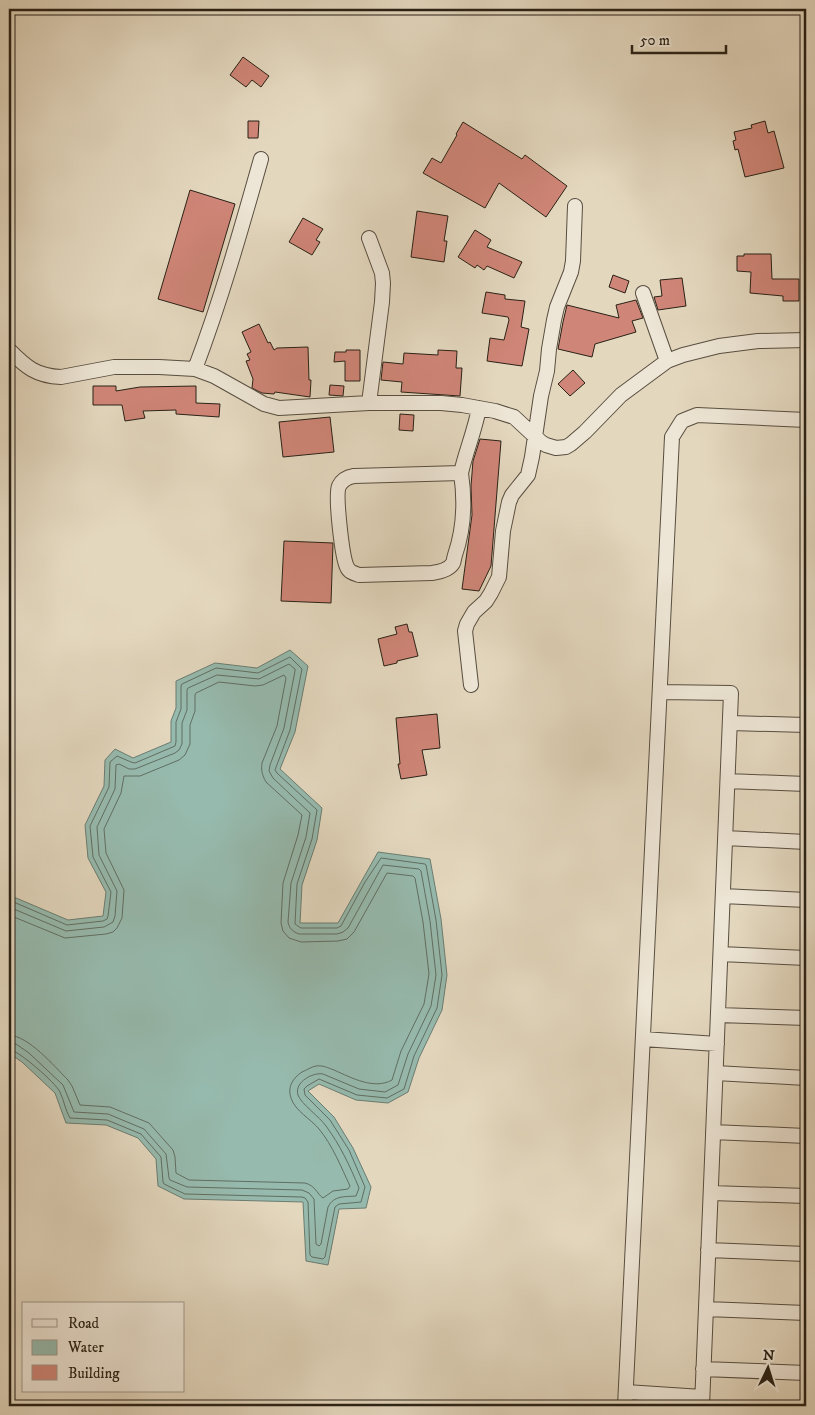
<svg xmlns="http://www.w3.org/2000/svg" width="815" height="1415" viewBox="0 0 815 1415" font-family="'IM FELL DW Pica',serif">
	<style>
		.water { fill: #96baae; stroke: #6a7d71 }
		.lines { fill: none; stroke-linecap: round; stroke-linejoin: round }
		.shore { stroke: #606e62; stroke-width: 1 }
		.building { fill: #cf8577; stroke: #292116 }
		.minor-casing { stroke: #584e40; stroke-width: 16 }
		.minor { stroke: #ede5d5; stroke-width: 14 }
	</style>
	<rect width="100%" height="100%" fill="#e3d7be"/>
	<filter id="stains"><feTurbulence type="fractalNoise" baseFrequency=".004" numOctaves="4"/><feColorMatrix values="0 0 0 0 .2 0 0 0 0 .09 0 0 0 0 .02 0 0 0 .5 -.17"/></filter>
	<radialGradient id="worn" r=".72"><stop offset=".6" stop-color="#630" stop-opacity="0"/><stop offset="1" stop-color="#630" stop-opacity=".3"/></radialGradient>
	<path class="water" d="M290 650 308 666 295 732 280 769 322 808 317 840 302 885 300 923H338L378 852 430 859 441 919 447 975 442 1010 419 1058 408 1092 388 1103 356 1100 319 1084 308 1091 334 1117 353 1148 371 1187 366 1208 339 1209 328 1265 306 1261 303 1202 184 1199 158 1186 156 1159 138 1138 106 1125 66 1123 55 1093 22 1062 9 1053V895L68 920 103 916 106 892 88 858 85 825 104 786 105 760 115 749 133 758 171 742V721L176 708V681L215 663 257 668Z"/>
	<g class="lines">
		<path class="shore" d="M9 900 67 925 103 921 107 919 108 916 111 892 93 857 90 826 109 787 110 762 117 756 131 762 135 763 175 746 176 742V722L181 709V686L182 684 216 668 258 673 290 657 302 669 290 730 275 770 277 773 317 810 312 839 297 884 295 924 301 928H337L341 926 365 882 381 858 425 864 426 865 436 920 442 975 437 1008 414 1056 404 1089 387 1098 357 1095 319 1079 307 1086 304 1089 305 1095 330 1120 349 1150 365 1187 361 1202 339 1204 335 1207 325 1257 323 1259 312 1257 310 1255 308 1202 305 1198 302 1197 185 1194 164 1184 163 1182 161 1157 141 1134 107 1120 70 1118C65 1110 64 1100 60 1092 56 1083 18 1050 9 1049
			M9 907 66 931 104 927 113 922 115 916 117 891 99 855 97 827 115 789 116 765 119 764 129 769H135L175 753 179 750 182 744V723L187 710V690L188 688 217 675 259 679 289 664 295 669V671L284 728 270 765 269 771 273 778 310 813 306 837 291 883 288 922C289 928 293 932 299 934H337L343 932 348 928 383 865 419 869 421 871 430 921 436 975 431 1006 408 1054 398 1085 385 1092 359 1089 323 1074C313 1072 294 1082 298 1095 301 1104 320 1117 326 1126 340 1145 350 1166 359 1188L356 1196C345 1197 334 1195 328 1207L321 1244 319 1246 316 1244 314 1199 309 1193 302 1190 187 1187 170 1180 169 1178 166 1154 144 1129 108 1114 74 1112 63 1085 29 1053 16 1044 9 1043
			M9 915 65 938 106 934 113 932 117 928 122 918 124 890 106 853 104 829 121 793 124 776H140L179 760 185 755 190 744V725L195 711V695L196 693 219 682 255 686 263 685 284 675 286 678 277 726 262 763C261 770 262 775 266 782L302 815 298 835 283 883 281 923 283 931 289 938 301 942 338 941 347 939 354 932 387 873 413 876 415 878 423 922 429 974 424 1004 401 1051 392 1080C374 1090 352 1078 334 1070 328 1068 323 1065 316 1066 311 1067 307 1070 302 1072 293 1078 287 1087 291 1098 295 1111 311 1119 319 1129 333 1146 341 1167 350 1186L348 1189 333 1191 323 1198C316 1193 316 1186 305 1183L189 1180 176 1173 175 1157 173 1150 149 1123 110 1107 80 1105 72 1086 68 1080C54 1066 29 1036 9 1035"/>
	</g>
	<path class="building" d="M243 57 269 76 261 87 252 80 246 87 230 75Z
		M248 121H259L258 138H248Z
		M765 121 768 133 774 131 784 168 745 177 738 149 735 150 733 141 736 140 734 132 752 128 751 125Z
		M463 122 522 159 525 155 567 186 546 217 499 183 485 208 423 173 432 158 441 163 457 135 456 134Z
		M190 190 235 204 203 312 158 299Z
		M417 211 448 216 444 241H447L444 262 411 257Z
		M303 218 323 229 316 240 320 242 312 255 289 242Z
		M475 230 491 240 487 247 522 262 514 278 487 266 484 270 477 265 475 268 458 257Z
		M744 254H771L772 279H799V301H783V296L750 293 751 272 737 271V256H744Z
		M613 275 629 281 625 293 609 287Z
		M682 278 686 306 658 310 654 297 662 296 660 280Z
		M486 292 505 295V299L525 301 521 327 529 329 522 366 487 361 490 338 504 340 509 320 508 317 482 313Z
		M636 300 643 318 632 321 636 332 595 344 592 357 558 349 563 322 567 305 619 318 616 305Z
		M259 324 268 343 270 342 274 350 277 348 308 347 309 380H311L310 397 275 392 274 394 262 393 252 388 253 379 246 361 250 360 247 354 251 352 242 332Z
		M346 350H360V381H345V361L334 362 335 352H346Z
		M438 350 457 351 456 368H462L460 396 401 392 402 382 381 380 383 362 403 364 404 353 438 355Z
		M573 370 585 383 570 396 558 384Z
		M330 385 344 386 343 396 329 395Z
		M93 386H116V391L140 387 196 386V403L220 404 219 417 176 414V410L143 411 145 418 125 421 122 405H93Z
		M400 414 414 415 413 431 399 430Z
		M330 417 334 452 283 457 279 422Z
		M480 439 501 441 491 566 479 591 462 589 472 515 471 486 473 461Z
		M284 541 333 543 331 603 281 601Z
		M407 624 409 632H412L418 656 397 661V663L384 666 378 639 397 634 395 627Z
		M437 714 440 748 422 750 427 775 401 779 398 764H400L396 718Z"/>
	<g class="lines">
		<defs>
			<path id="minor" d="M369 238 382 273 383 283 382 302 369 403
				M643 293 667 361
				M9 350C26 367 36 376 61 377L114 367H159L195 369 214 376 264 404 279 408 369 403H441L462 405 495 411 514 417 541 442 546 445 556 448 566 447 571 444 585 432 621 395 667 361 683 355 719 346 758 341 806 340
				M195 369C221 300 241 230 261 159
				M461 473C465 500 464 529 455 555 454 558 454 561 453 563 449 570 439 572 432 573L359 575C353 573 349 572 347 567 342 557 335 495 339 486 342 480 348 477 354 476Z
				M461 473C466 451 475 430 479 408
				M471 685 465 631 467 624 474 612 486 601 491 593 499 577 503 531 509 502 512 495 528 475 532 457 541 396 547 371 549 349 554 320 557 307 571 272 573 261 575 206
				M660 692 731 693 702 1406
				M730 723 806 725
				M728 781 806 784
				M726 838 806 842
				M723 896 806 900
				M721 954 806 958
				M718 1015 806 1018
				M643 1039 717 1044
				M716 1073 806 1078
				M713 1132 806 1136
				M711 1193 806 1196
				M708 1250 806 1254
				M706 1309 806 1313
				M703 1369 806 1373
				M626 1392 702 1397
				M625 1406 672 437 682 421 697 415 806 420"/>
		</defs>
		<use href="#minor" class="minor-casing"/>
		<use href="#minor" class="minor"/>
	</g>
	<rect width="815" height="1415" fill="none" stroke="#e3d7be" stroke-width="30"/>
	<rect x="10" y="10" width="795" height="1395" fill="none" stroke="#292116" stroke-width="2.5"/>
	<rect x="15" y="15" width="785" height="1385" fill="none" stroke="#292116"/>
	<rect x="22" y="1302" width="162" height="90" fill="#ede5d5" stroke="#9f9789"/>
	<rect x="32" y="1319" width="25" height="8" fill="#ede5d5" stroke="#9f9789"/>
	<text x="68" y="1328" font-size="15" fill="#292116">Road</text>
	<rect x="32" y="1340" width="25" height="15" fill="#96baae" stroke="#9f9789"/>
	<text x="68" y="1352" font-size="15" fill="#292116">Water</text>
	<rect x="32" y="1365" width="25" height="15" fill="#cf8577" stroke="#9f9789"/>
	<text x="68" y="1378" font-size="15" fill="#292116">Building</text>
	<g transform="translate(768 1368) rotate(4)" stroke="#ede5d5" stroke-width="4" paint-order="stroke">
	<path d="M0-4L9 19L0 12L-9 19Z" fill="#292116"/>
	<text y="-8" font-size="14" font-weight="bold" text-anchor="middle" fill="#292116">N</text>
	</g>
	<path d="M632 45v8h94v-8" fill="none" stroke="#292116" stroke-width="2.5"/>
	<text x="640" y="45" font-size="15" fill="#292116" stroke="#ede5d5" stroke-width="4" paint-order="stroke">50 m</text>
	<rect width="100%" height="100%" filter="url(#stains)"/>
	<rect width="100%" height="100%" fill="url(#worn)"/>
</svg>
